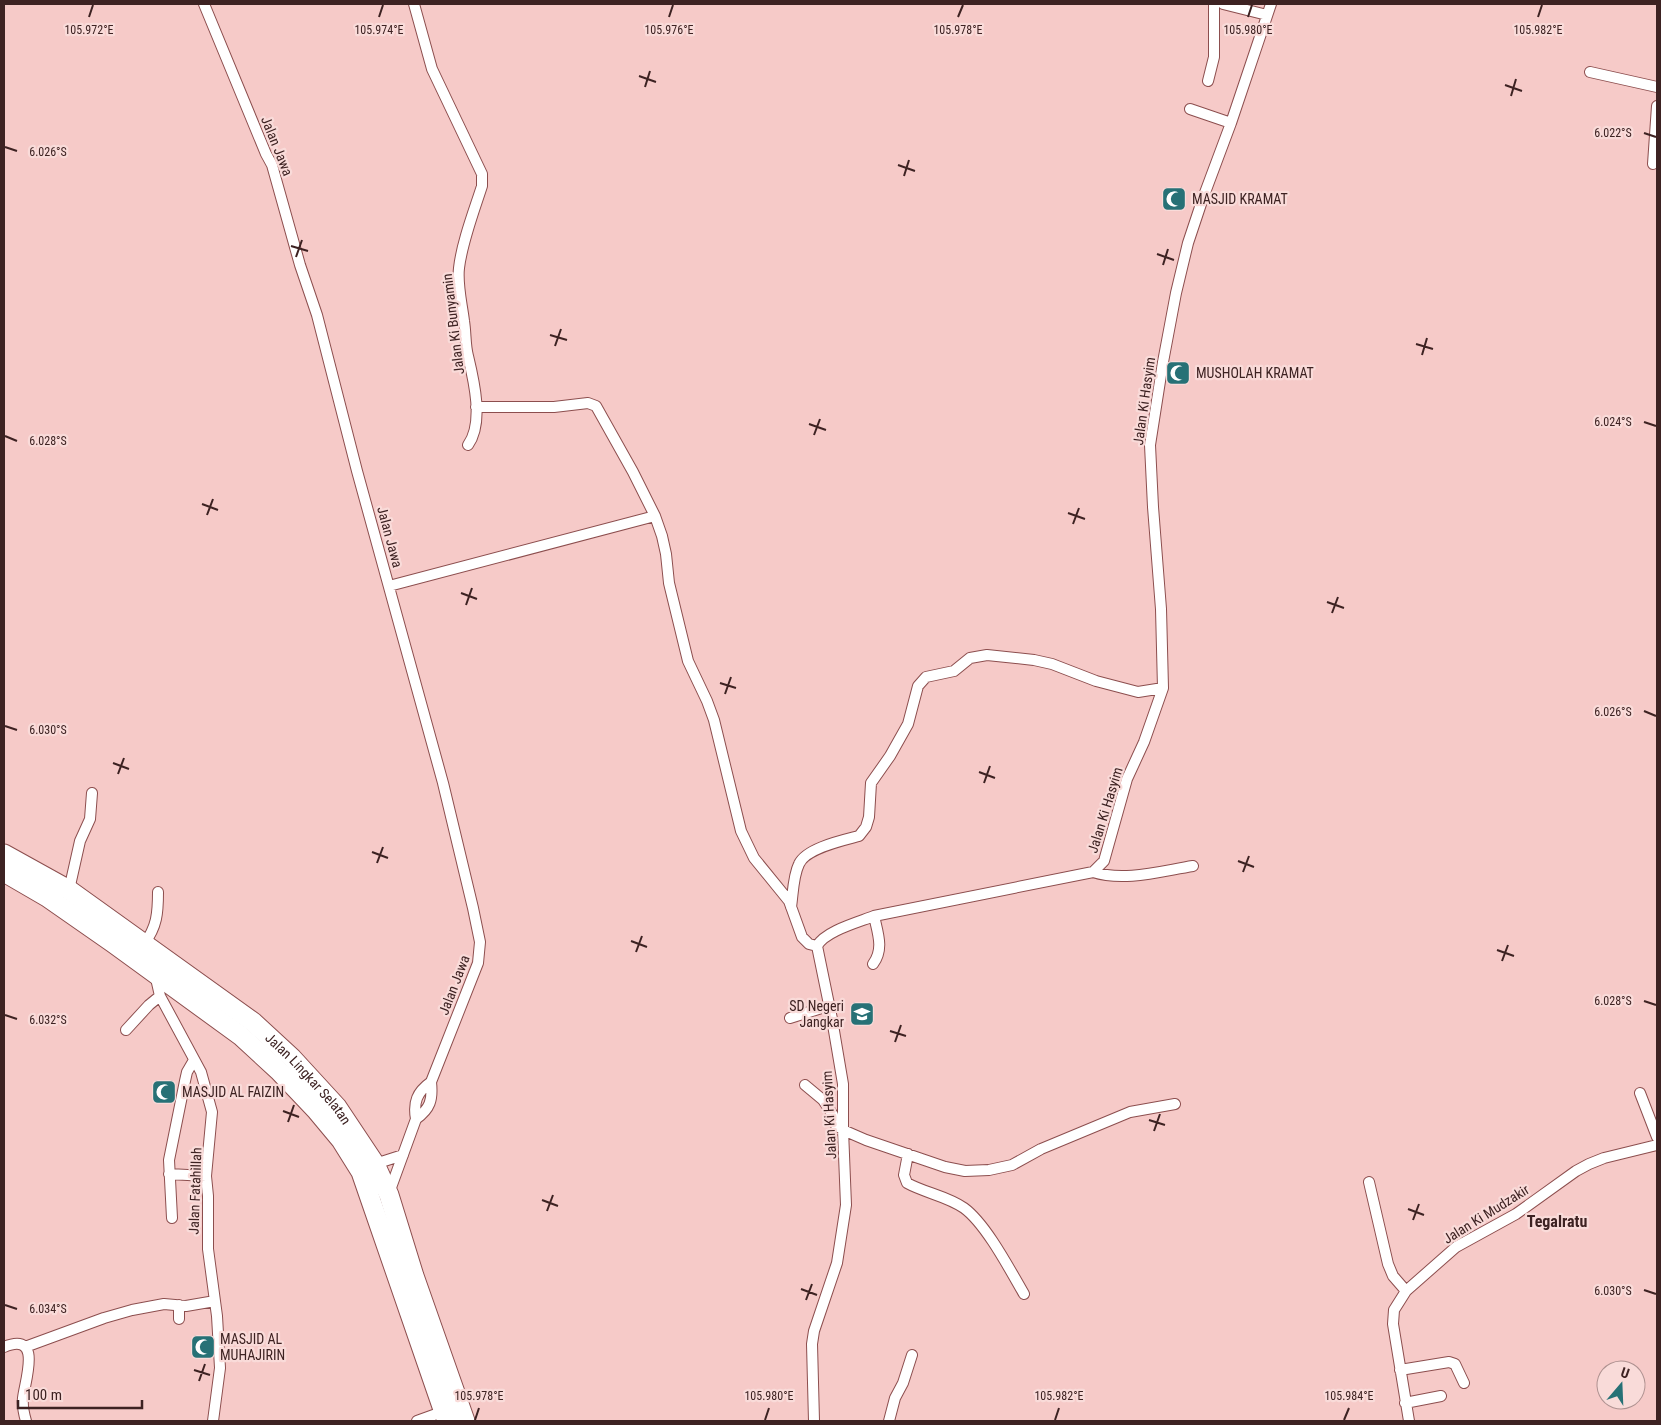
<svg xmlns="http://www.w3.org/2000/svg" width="1661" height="1425" viewBox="0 0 1661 1425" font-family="'Roboto Condensed',sans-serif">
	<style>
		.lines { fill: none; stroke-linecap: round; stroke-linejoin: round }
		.street-casing { stroke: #8c4e4e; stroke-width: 12 }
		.highway-casing { stroke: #8c4e4e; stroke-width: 21 }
		.street { stroke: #fff; stroke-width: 10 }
		.highway { stroke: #fff; stroke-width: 19 }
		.ticks { fill: none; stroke: #3d2222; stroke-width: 2 }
		.labels { text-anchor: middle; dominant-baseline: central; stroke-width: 4.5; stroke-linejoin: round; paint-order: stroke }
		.street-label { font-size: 14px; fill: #3d2222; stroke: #f9dbd9 }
		.poi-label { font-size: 14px; fill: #3d2222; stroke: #f9dbd9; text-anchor: start }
		.quarter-label { font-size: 16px; font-weight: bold; fill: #3d2222; stroke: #f9dbd9 }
		.ticks-label { font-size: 12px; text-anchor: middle; fill: #3d2222; stroke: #f9dbd9; stroke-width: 4.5; stroke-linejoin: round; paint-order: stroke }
	</style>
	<rect width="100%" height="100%" fill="#f6cac8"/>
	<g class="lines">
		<defs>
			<path id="street" d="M204 4 266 154 272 165 300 265 317 315 357 471 443 783 473 908 480 942 478 963 431 1082C433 1100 430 1109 416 1119
				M414 4 432 69 482 174V186C474 211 462 242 459 268 457 285 462 304 464 321 466 333 465 345 468 356 474 381 484 423 468 445
				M1223 4 1267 15
				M1590 72 1657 87
				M1208 81 1214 57V4
				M1190 109 1231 123
				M1653 164 1657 106
				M476 407H554L588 403 596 406 633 472 655 516 662 536 666 554 669 583 688 661 707 701 714 720 741 831 754 858 789 901 802 937 809 944 817 946
				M389 586 655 516
				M1093 872C1124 882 1161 871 1193 866
				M69 890 80 841 90 819 92 793
				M791 907C793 894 793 876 799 864 806 848 844 840 859 836L866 827 869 817 871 783 890 756 908 724 918 686 926 677 954 671 970 658 987 655 1034 660 1052 664 1096 681 1138 692 1163 688
				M144 944C157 927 158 913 158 892
				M873 964C884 949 878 934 874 916
				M155 974 160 996 201 1072 212 1112 206 1176 208 1196V1249L217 1316 220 1368 213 1421
				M790 1018 828 1006
				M126 1030 149 1005 160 996
				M805 1085 823 1100 833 1115 835 1124 843 1130 866 1140 945 1167 965 1171 989 1170 1012 1165 1041 1149 1130 1112 1175 1104
				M1640 1093 1657 1137
				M908 1154 904 1175 907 1183C925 1193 947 1196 964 1208 986 1224 1010 1270 1024 1294
				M375 1164 403 1155
				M169 1174 206 1176
				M1369 1182 1388 1264 1393 1276 1406 1291
				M389 1193 416 1119C413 1102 417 1092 431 1082
				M172 1218 169 1160 185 1081 187 1072 194 1060
				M179 1319V1305
				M4 1347C43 1331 25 1380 23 1398 22 1406 24 1414 26 1421
				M25 1347 104 1318 132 1310 164 1304 186 1306 215 1301
				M1400 1370 1449 1362 1455 1364 1464 1383
				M1405 1403 1441 1396
				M417 1421 442 1412
				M814 1421 812 1344 814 1331 837 1263 846 1205 843 1130V1084L832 1019 817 946C825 931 859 922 874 916L1093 872 1104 861 1127 779 1144 742 1163 688 1161 609 1153 507 1150 445 1163 362 1176 293 1188 243 1203 198 1231 123 1271 4
				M889 1421 895 1398 903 1383 912 1355
				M1409 1421 1393 1324 1394 1310 1406 1291 1456 1247 1516 1214 1576 1171 1589 1164 1604 1158 1657 1145"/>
			<g id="highway">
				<path id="s1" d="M4 854 69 890 253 1022 292 1058 337 1107 375 1164 389 1195 414 1276 465 1421"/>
				<path d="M4 872 47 897 113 943 241 1036 279 1071 316 1110 341 1140 361 1172 447 1421"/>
			</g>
		</defs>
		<use href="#street" class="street-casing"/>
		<use href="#highway" class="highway-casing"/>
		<use href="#street" class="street"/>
		<use href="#highway" class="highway"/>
	</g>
	<path class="ticks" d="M89 17 93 5M379 17 383 5M669 17 673 5M958 17 963 5M1248 17 1252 5M1538 17 1542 5M639 76 656 82M1505 85 1522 91M645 87 650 71M1511 96 1516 79M1644 133 1656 137M5 147 17 151M898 165 915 171M904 176 909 160M291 246 308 251M1157 254 1174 260M296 257 302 240M1163 265 1168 249M550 335 567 340M1416 344 1433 349M555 346 561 329M1422 355 1427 338M1644 422 1656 426M809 424 826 430M814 435 820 419M5 436 17 441M202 504 218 510M1068 513 1085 519M207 515 213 499M1073 524 1079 508M461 593 477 599M1327 602 1344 608M466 605 472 588M1332 613 1338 597M720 683 736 688M725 694 731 677M1644 711 1656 716M5 726 17 730M113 763 129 769M979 772 995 778M118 774 124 758M984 783 990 766M372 852 388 858M1238 861 1254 867M377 863 383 847M1243 872 1249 856M631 941 647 947M1497 950 1514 956M636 952 642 936M1502 961 1508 945M1644 1001 1656 1005M5 1015 17 1019M890 1031 906 1036M895 1042 901 1025M283 1111 299 1117M1149 1120 1165 1125M288 1122 294 1105M1154 1131 1160 1114M542 1200 558 1206M1408 1209 1424 1215M547 1211 553 1195M1413 1220 1419 1204M801 1289 817 1295M1644 1290 1656 1294M806 1300 812 1284M5 1305 17 1309M194 1370 210 1375M199 1381 205 1364M475 1420 479 1408M765 1420 769 1408M1055 1420 1059 1408M1344 1420 1349 1408"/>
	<defs>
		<symbol id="mosque-square" viewBox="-11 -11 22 22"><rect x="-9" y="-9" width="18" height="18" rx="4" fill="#277176" stroke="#f9dbd9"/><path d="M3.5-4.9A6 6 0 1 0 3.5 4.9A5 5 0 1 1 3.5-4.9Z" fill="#fff"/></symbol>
		<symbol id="school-square" viewBox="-11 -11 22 22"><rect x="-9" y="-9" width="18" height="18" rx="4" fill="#277176" stroke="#f9dbd9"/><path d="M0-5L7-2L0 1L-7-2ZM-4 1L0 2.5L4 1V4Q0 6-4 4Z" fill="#fff"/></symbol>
	</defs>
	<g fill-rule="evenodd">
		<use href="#mosque-square" x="1160" y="185" width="28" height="28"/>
		<use href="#mosque-square" x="1164" y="359" width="28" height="28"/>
		<use href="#school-square" x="848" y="1000" width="28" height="28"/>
		<use href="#mosque-square" x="150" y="1078" width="28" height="28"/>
		<use href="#mosque-square" x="189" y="1333" width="28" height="28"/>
	</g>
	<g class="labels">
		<g class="street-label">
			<text transform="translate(277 146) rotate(68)">Jalan Jawa</text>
			<text transform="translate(453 324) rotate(-97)">Jalan Ki Bunyamin</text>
			<text transform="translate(1144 401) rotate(-82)">Jalan Ki Hasyim</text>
			<text transform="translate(390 537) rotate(75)">Jalan Jawa</text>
			<text transform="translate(1105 810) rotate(-73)">Jalan Ki Hasyim</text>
			<text transform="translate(454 985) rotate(-69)">Jalan Jawa</text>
			<text stroke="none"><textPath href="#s1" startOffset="380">Jalan Lingkar Selatan</textPath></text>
			<text transform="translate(829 1115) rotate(-93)">Jalan Ki Hasyim</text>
			<text transform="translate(195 1191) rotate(-88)">Jalan Fatahillah</text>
			<text transform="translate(1486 1214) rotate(-32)">Jalan Ki Mudzakir</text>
		</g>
		<g class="poi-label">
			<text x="1192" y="199">MASJID KRAMAT</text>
			<text x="1196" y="373">MUSHOLAH KRAMAT</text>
			<text x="844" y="1006" text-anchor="end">SD Negeri<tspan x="844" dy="16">Jangkar</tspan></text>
			<text x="182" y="1092">MASJID AL FAIZIN</text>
			<text x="220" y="1339">MASJID AL<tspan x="220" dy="16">MUHAJIRIN</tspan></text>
		</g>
		<g class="quarter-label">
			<text x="1557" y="1221">Tegalratu</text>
		</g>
	</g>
	<g class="ticks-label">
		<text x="89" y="34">105.972°E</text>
		<text x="379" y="34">105.974°E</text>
		<text x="1538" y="34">105.982°E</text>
		<text x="669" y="34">105.976°E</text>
		<text x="958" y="34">105.978°E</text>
		<text x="1248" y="34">105.980°E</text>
		<text x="1613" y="137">6.022°S</text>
		<text x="48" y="156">6.026°S</text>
		<text x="1613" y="426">6.024°S</text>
		<text x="48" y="445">6.028°S</text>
		<text x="1613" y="716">6.026°S</text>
		<text x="48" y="734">6.030°S</text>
		<text x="1613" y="1005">6.028°S</text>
		<text x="48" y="1024">6.032°S</text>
		<text x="1613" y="1295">6.030°S</text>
		<text x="48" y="1313">6.034°S</text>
		<text x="479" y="1400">105.978°E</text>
		<text x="769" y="1400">105.980°E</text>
		<text x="1059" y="1400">105.982°E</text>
		<text x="1349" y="1400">105.984°E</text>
	</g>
	<rect width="1661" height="1425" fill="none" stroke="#3d2222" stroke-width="10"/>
	<g transform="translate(1621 1385) rotate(19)"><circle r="24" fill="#f9dbd9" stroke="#ae9190"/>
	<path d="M0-4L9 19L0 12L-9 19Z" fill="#277176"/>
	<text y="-8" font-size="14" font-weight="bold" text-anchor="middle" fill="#3d2222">U</text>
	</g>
	<path d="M18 1400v8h124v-8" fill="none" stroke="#3d2222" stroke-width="2.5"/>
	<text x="25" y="1400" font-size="15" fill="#3d2222" stroke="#f9dbd9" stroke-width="4" paint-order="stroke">100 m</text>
</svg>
